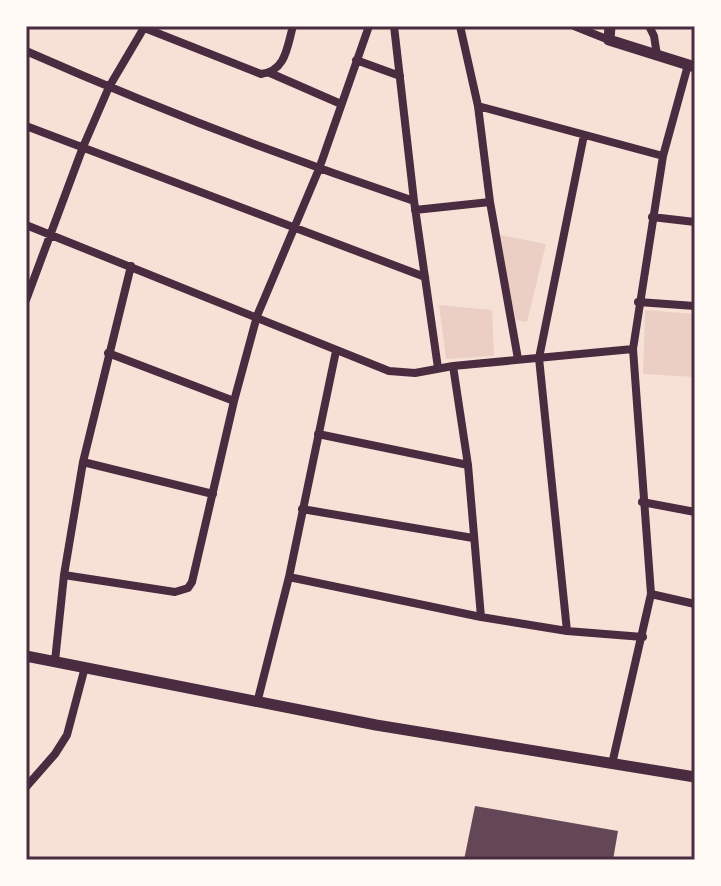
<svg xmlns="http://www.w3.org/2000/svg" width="721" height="886" viewBox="0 0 721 886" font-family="'Titillium Web',sans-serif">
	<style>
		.green { fill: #ebcfc5 }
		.building { fill: #644757 }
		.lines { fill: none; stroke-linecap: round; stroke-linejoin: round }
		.minor { stroke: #4a2c40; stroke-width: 8 }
		.tertiary { stroke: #4a2c40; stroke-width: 11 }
		.neatline { fill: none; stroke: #4a2c40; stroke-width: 3 }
	</style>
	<rect width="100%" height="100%" fill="#f7e1d7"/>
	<path class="green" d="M495 234 546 244 527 322 516 320Z
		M439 305 492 310 494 356 446 359Z
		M645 310 695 314V377L643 374Z"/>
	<path class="building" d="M475 806 618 831 613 860H464Z"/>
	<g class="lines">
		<path class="minor" d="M394 26 414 201 438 368
			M460 26 478 106 490 202 518 359
			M574 26 609 40
			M649 26 654 36 657 55
			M142 27 261 74C286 71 287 47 293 26
			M26 51C153 107 283 157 414 201
			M356 60 400 76
			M270 73 341 104
			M478 106 663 156
			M26 126 425 277
			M415 210 490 202
			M652 217 695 222
			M26 225 389 371 415 373 453 366 633 349
			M26 300 83 147 109 87 145 26
			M638 302 695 306
			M108 353 234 401
			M453 366 468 465 481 617
			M318 434 468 465
			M83 462 213 494
			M642 502 695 512
			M302 509 473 538
			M64 575 175 592 188 588 192 582 234 401 257 316 319 169 369 26
			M289 577 481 617 567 631 643 637
			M651 594 695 604
			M567 631 539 358 584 135
			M55 661 64 575 83 462 131 266
			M257 703 289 577 336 351
			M612 764 651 594 633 349 663 156 688 65
			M26 787 55 754 67 735 85 667"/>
		<path class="tertiary" d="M610 26 609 40 695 67
			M26 656 376 725 695 777"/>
	</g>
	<rect width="721" height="886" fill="none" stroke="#fffaf5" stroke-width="56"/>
	<rect x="28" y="28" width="665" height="830" class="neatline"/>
</svg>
